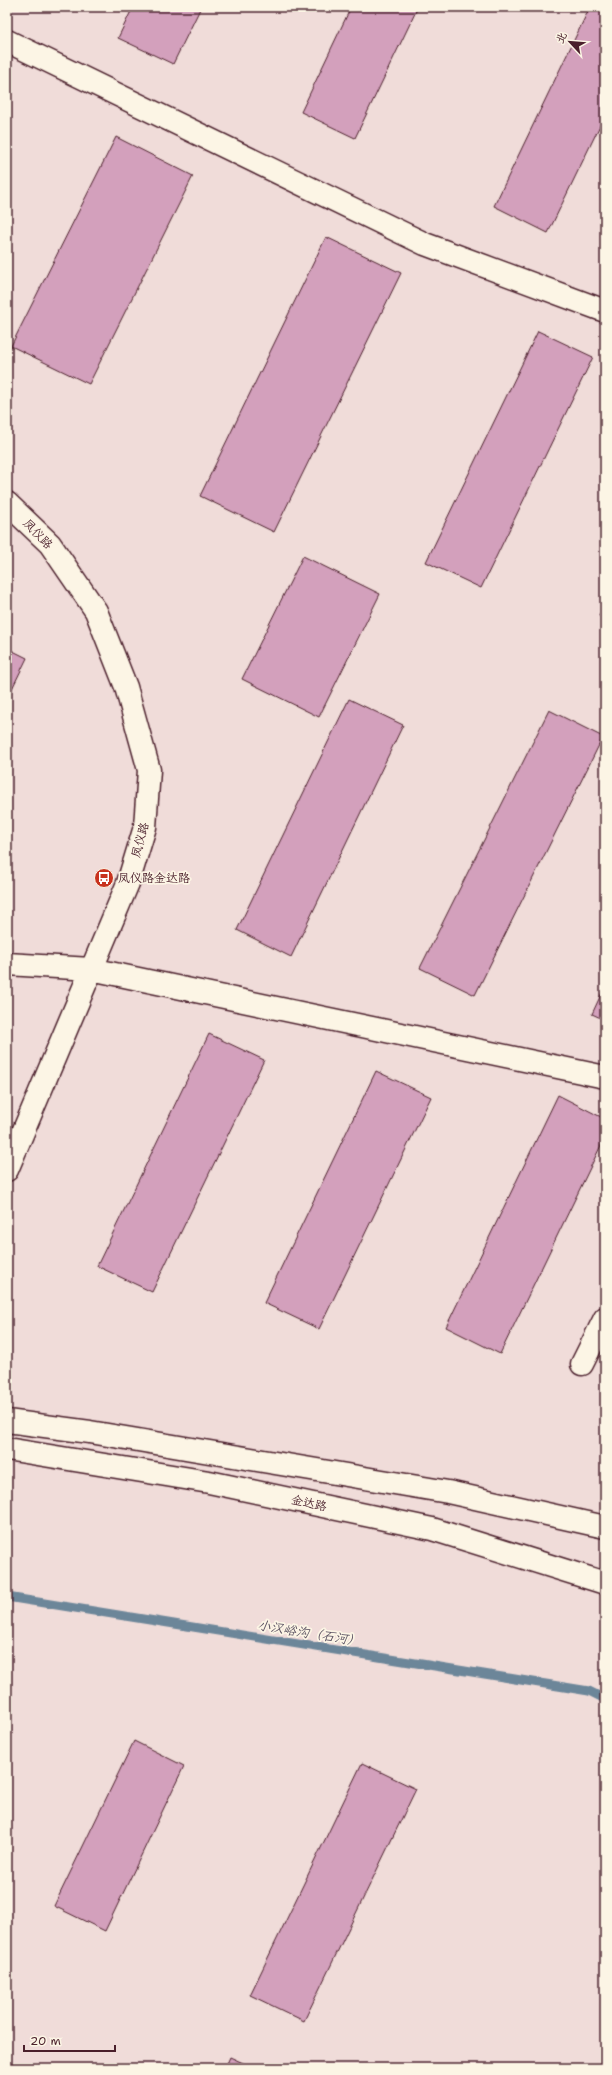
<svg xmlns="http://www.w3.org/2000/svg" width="612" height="2075" viewBox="0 0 612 2075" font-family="'Shantell Sans','LXGW WenKai TC',sans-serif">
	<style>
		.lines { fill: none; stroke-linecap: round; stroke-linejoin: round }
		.stream { stroke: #6c8699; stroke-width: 9 }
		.building { fill: #d3a0bc; stroke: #4a1f2b }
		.minor-casing { stroke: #4a1f2b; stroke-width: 25 }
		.minor { stroke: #fcf5e5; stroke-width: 22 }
		.labels { text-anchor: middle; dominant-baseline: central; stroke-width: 3.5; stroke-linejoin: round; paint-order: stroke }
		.street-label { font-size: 12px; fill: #4a1f2b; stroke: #fcf5e5 }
		.poi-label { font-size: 12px; fill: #4a1f2b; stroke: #fcf5e5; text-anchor: start }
		.water-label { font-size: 13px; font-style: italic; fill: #5b5262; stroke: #fcf5e5 }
	</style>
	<rect width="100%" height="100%" fill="#f0dcd9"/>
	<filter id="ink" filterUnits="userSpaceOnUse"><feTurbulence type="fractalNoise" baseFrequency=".025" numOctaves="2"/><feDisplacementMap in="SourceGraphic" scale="8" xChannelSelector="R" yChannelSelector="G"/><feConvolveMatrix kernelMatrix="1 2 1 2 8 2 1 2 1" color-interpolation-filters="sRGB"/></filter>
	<g filter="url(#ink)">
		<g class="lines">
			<path class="stream" d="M7 1597 589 1691 605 1699"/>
		</g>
		<path class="building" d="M133 7H201L173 64 118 38Z
			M351 7H418L355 138 301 112Z
			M590 7H605V115L548 233 494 206Z
			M116 137 193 176 89 384 11 346Z
			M326 237 401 273 274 532 200 496Z
			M538 331 593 357 481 588 426 562Z
			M303 556 380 594 319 717 242 679Z
			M605 603V619L599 616Z
			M7 648 27 658 7 699Z
			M349 699 403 725 291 957 237 930Z
			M549 710 603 737 475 995 420 968Z
			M605 986V1020L592 1014Z
			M209 1034 264 1060 152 1292 97 1266Z
			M376 1071 431 1097 319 1329 264 1303Z
			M558 1095 605 1119V1137L500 1354 446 1327Z
			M134 1741 184 1766 105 1931 54 1906Z
			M362 1763 416 1789 304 2021 250 1995Z
			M230 2057 254 2068H225Z"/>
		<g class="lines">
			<defs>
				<path id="minor" d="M7 41 425 244 605 311
					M7 503 50 544 96 611 126 687 149 770 145 827 128 883 7 1170
					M7 964 91 969 605 1077
					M582 1364 605 1318
					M7 1421 90 1432 448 1492 605 1527
					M7 1449 209 1482 432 1529 605 1583"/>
			</defs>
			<use href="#minor" class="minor-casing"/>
			<use href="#minor" class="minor"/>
		</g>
	</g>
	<defs>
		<symbol id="bus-disc" viewBox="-11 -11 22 22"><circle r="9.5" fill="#c8321e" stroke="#fcf5e5"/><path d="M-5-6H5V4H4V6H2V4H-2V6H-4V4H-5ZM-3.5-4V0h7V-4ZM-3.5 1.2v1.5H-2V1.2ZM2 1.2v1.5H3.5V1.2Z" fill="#fff"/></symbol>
	</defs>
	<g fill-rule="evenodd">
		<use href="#bus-disc" x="93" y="867" width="22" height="22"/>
	</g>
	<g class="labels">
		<g class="street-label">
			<text transform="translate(38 534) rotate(46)">凤仪路</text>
			<text transform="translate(140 840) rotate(-75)">凤仪路</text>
			<text transform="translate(309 1503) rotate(12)">金达路</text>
		</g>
		<g class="poi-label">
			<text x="118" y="878">凤仪路金达路</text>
		</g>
		<g class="water-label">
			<text transform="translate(309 1633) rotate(9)">小汉峪沟（石河）</text>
		</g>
	</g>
	<rect width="612" height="2075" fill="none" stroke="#fcf5e5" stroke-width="24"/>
	<rect x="12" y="12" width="588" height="2051" fill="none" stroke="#4a1f2b" stroke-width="1.5" filter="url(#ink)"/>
	<g transform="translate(570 42) rotate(296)" stroke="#fcf5e5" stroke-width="3" paint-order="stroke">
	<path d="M0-3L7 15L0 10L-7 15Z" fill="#4a1f2b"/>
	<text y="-6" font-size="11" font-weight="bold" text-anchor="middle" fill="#4a1f2b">北</text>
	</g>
	<path d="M24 2045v6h91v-6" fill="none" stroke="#4a1f2b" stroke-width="2"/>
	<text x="30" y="2045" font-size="12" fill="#4a1f2b" stroke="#fcf5e5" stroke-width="3" paint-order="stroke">20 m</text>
</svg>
